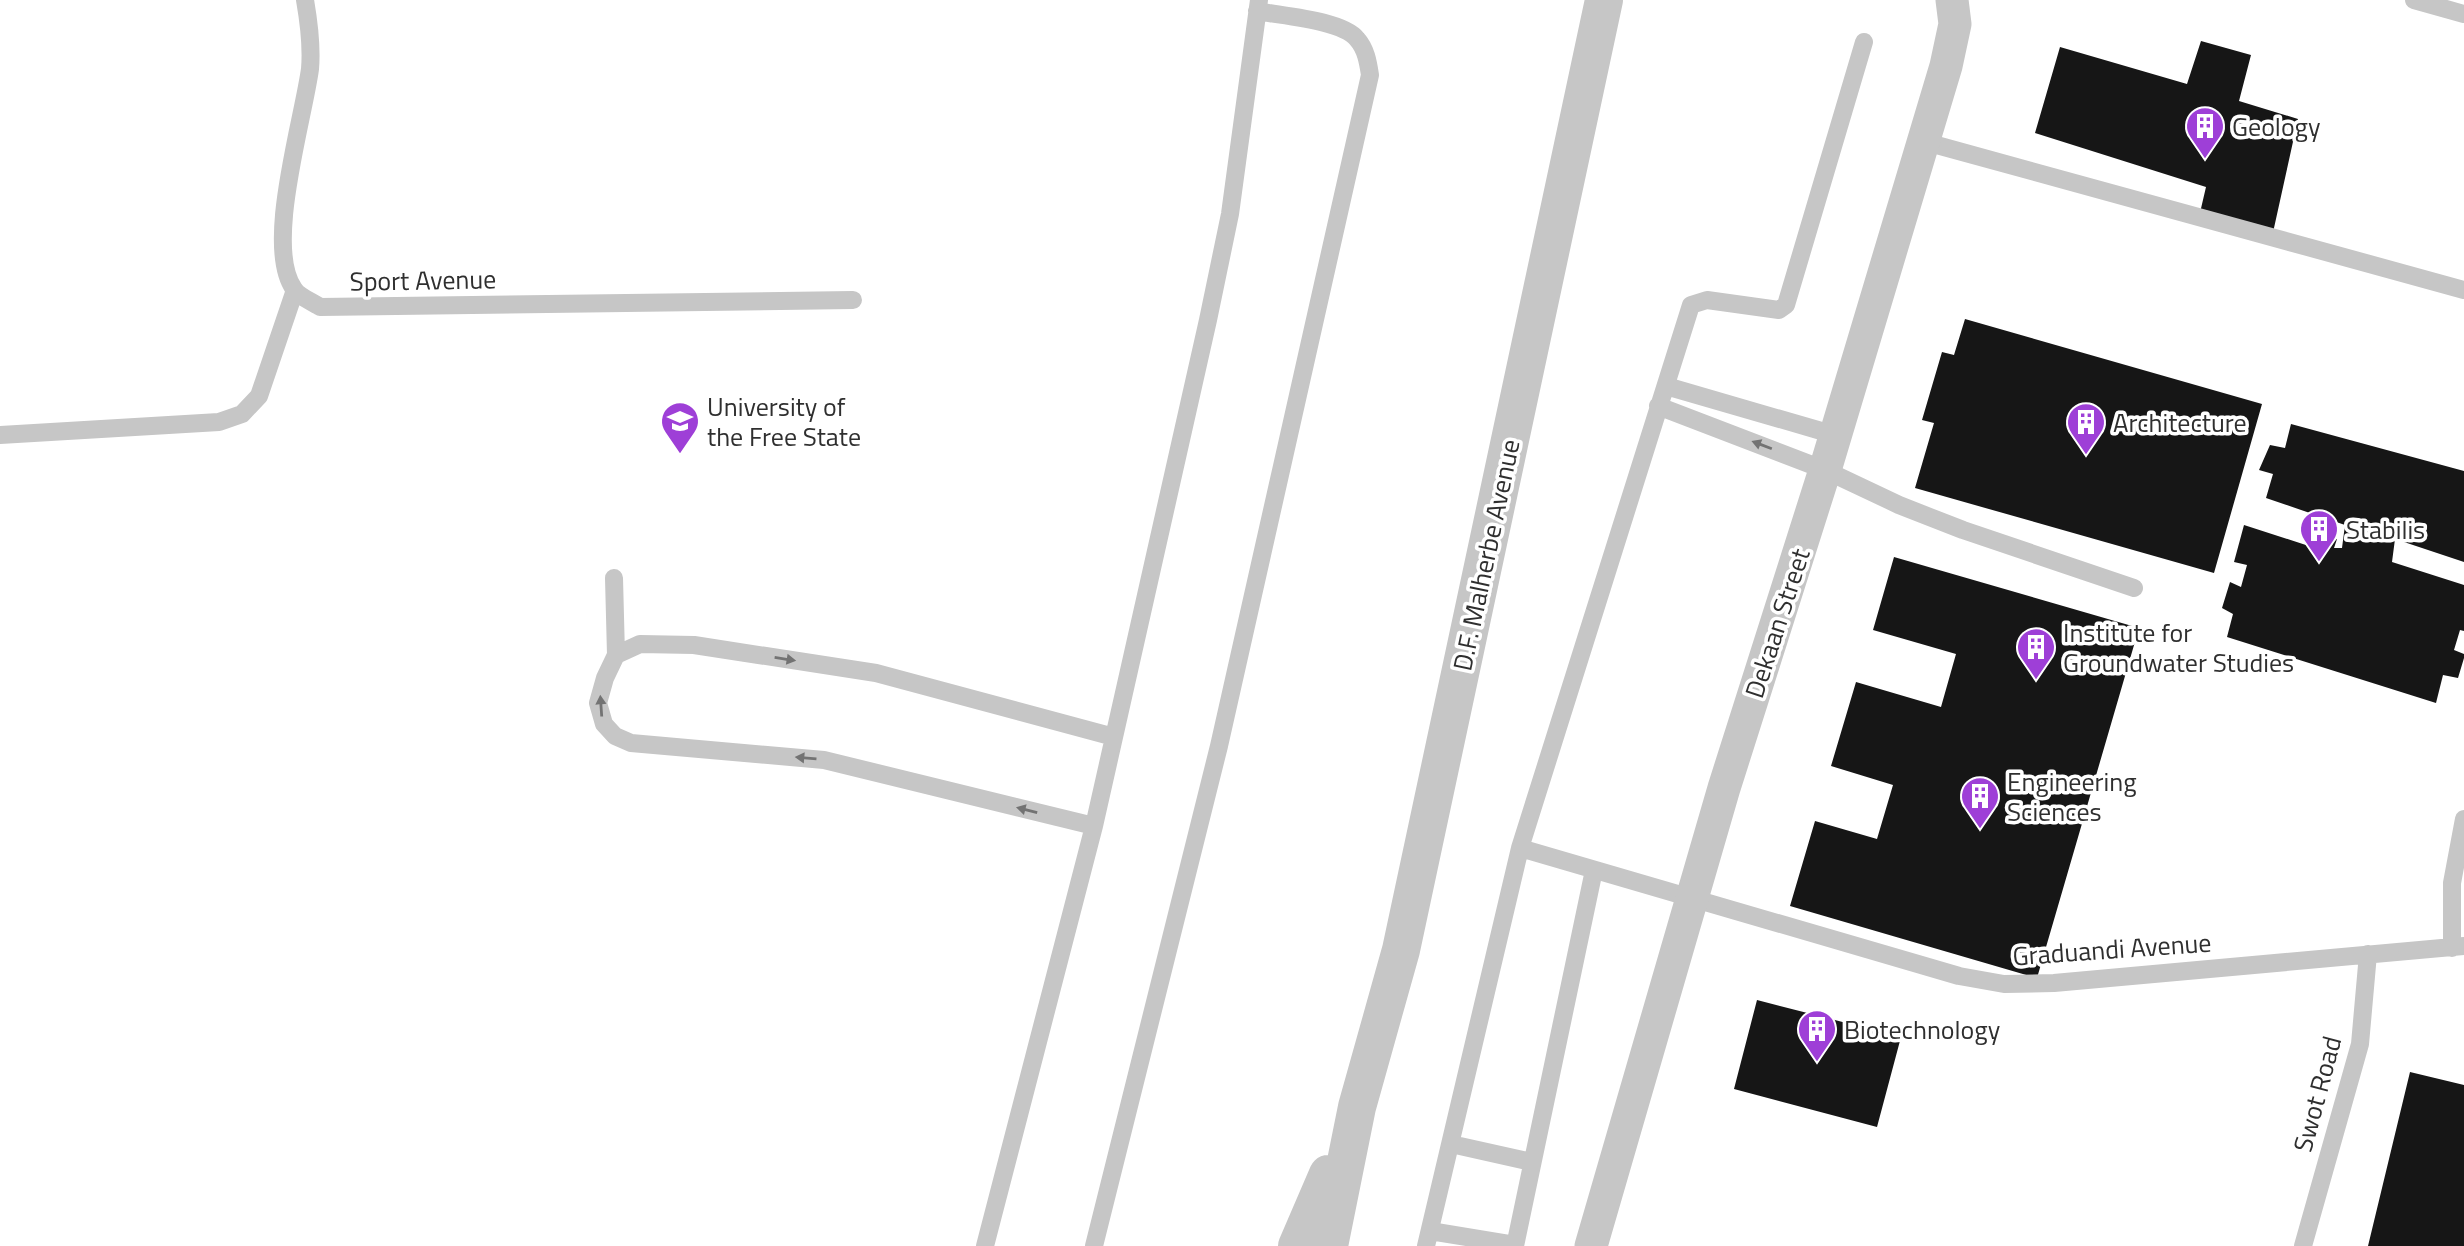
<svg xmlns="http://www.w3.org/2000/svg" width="2464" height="1246" viewBox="0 0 2464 1246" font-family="'Titillium Web',sans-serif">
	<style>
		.building { fill: #161616 }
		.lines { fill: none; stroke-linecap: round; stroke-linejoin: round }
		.service { stroke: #c6c6c6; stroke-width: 18 }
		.minor { stroke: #c6c6c6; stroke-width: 33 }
		.tertiary { stroke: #c6c6c6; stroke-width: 38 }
		.oneway { fill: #737373 }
		.labels { text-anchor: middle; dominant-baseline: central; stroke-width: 7; stroke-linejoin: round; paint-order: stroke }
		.poi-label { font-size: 26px; fill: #2f2f2f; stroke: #fff; text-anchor: start }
		.street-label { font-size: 26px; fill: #2f2f2f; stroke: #fff }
	</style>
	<rect width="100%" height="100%" fill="#fff"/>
	<path class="building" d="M2201 41 2251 55 2239 101 2298 119 2272 237 2199 217 2206 187 2035 133 2060 47 2187 84Z
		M1965 319 2262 404 2214 573 1915 488 1934 423 1922 420 1942 352 1954 355Z
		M2291 424 2464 471V562L2395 539 2392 562 2464 585V631L2460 630 2454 650 2464 654V658L2458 678 2443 675 2436 703 2227 637 2233 614 2222 608 2230 582 2241 587 2247 565 2234 562 2244 525 2312 547 2315 537 2337 539 2334 548H2342L2345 525 2266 498 2273 474 2259 470 2270 445 2285 448Z
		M1894 557 2139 628 2037 978 1790 906 1815 821 1877 839 1893 785 1831 766 1856 682 1941 707 1956 654 1873 630Z
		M1757 1000 1901 1037 1877 1127 1734 1089Z
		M2410 1072 2464 1085V1246H2368Z"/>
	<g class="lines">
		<path class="service" d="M305 0C309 23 312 46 310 69 303 121 264 247 294 289 299 297 313 302 320 307L853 300
			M2414 0 2464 14
			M1864 42 1786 305 1779 310 1707 300 1691 305 1520 848 1959 976 2004 984 2054 983 2464 946
			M1922 141 2464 290
			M1666 386 1835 435
			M1658 406 1825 470 1899 505 1963 530 2134 588
			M0 435 219 422 242 414 259 396 295 290
			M614 578 616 655
			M1094 826 824 760 631 743 615 736 604 724 598 703 605 678 616 655 640 644 694 645 876 673 1114 737
			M2452 948V883L2464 819
			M1451 1144 1532 1162
			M1430 1231 1515 1245
			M985 1246 1094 826 1208 320 1230 214 1259 0
			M1094 1246 1219 746 1370 75C1368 62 1366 49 1357 39 1342 20 1281 16 1257 11
			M1426 1246 1520 848
			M1515 1246 1594 870
			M2303 1246 2360 1044 2368 954"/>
		<path class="minor" d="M1591 1246 1724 788 1825 470 1946 66 1955 24 1952 0"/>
		<path class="tertiary" d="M1297 1246 1328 1174
			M1329 1246 1357 1107 1401 950 1604 0"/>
	</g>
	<defs><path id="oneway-solid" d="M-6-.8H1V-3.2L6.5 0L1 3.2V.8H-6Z" transform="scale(1.75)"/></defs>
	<g class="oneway">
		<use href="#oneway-solid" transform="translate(1762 445) rotate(-159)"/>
		<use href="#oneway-solid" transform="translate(785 659) rotate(9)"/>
		<use href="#oneway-solid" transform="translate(601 706) rotate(-94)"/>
		<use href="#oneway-solid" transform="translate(806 758) rotate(-175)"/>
		<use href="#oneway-solid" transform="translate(1027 810) rotate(-166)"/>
	</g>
	<defs>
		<symbol id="building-pin" viewBox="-11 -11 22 30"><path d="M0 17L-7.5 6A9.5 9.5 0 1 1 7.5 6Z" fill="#9e3fd7" stroke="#fff"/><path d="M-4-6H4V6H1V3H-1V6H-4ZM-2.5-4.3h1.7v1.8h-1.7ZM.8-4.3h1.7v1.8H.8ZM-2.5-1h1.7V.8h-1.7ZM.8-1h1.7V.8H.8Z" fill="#fff"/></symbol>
		<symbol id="university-pin" viewBox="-11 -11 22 30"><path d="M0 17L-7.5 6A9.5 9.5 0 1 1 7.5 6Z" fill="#9e3fd7" stroke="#fff"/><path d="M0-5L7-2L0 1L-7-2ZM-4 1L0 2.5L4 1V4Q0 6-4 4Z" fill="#fff"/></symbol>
	</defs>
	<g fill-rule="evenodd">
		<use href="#building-pin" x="2183" y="104" width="44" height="60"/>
		<use href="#university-pin" x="658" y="399" width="44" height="60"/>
		<use href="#building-pin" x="2064" y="400" width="44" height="60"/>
		<use href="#building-pin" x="2297" y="507" width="44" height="60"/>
		<use href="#building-pin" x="2014" y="625" width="44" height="60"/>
		<use href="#building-pin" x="1958" y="774" width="44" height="60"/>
		<use href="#building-pin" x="1795" y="1007" width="44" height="60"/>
	</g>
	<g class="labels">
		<g class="poi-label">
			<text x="2232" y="126">Geology</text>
			<text x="707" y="406">University of<tspan x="707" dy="30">the Free State</tspan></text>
			<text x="2113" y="422">Architecture</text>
			<text x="2346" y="529">Stabilis</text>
			<text x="2063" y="632">Institute for<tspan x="2063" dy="30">Groundwater Studies</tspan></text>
			<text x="2007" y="781">Engineering<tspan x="2007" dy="30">Sciences</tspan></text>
			<text x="1844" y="1029">Biotechnology</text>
		</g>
		<g class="street-label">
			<text transform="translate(423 280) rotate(-1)">Sport Avenue</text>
			<text transform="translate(1486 555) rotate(-78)">D.F. Malherbe Avenue</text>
			<text transform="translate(1777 623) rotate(-72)">Dekaan Street</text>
			<text transform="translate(2112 949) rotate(-4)">Graduandi Avenue</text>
			<text transform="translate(2317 1094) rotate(-75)">Swot Road</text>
		</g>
	</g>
</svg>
